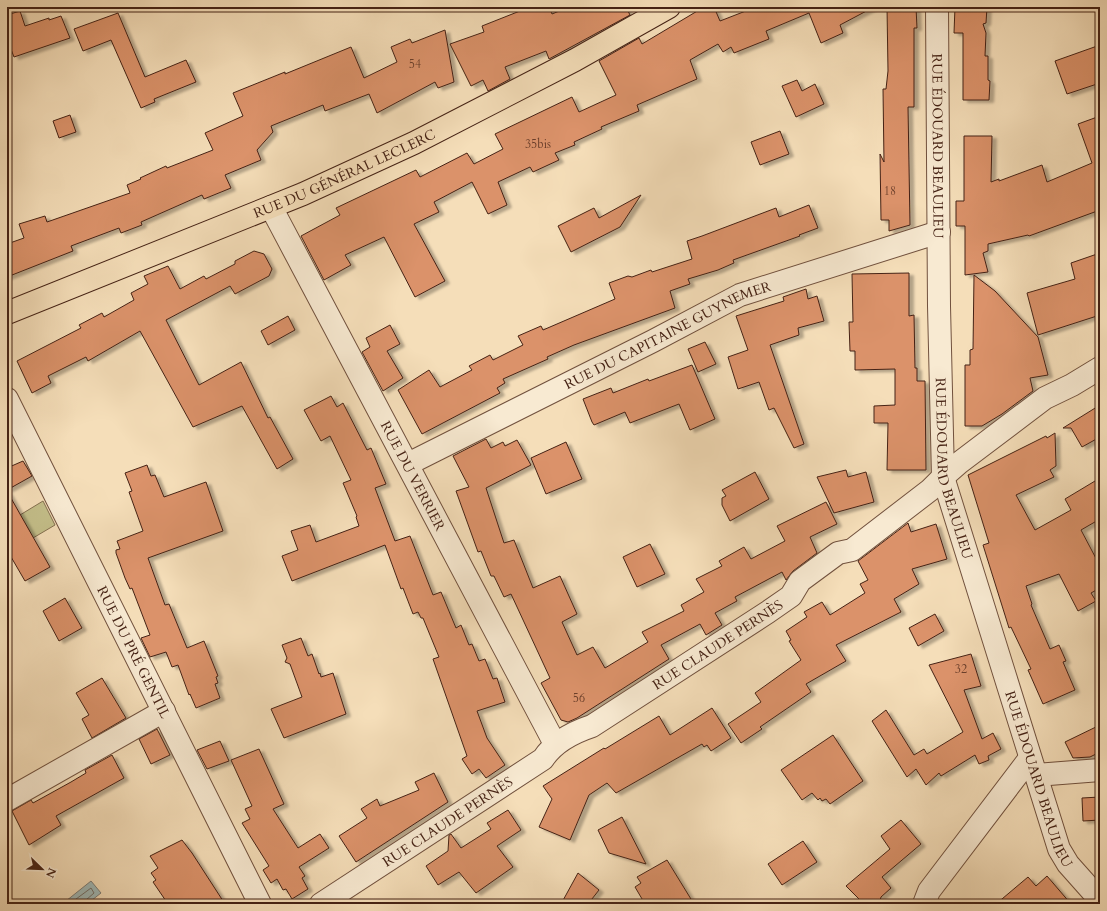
<svg xmlns="http://www.w3.org/2000/svg" width="1107" height="911" viewBox="0 0 1107 911" font-family="Cardo,serif">
	<style>
		.green { fill: #c4bf8a; stroke: #847050 }
		.water { fill: #a0bab9; stroke: #7c7d77 }
		.lines { fill: none; stroke-linecap: round; stroke-linejoin: round }
		.shore { stroke: #726e67; stroke-width: 1 }
		.building { fill: #db926b; stroke: #452215; filter: url(#shadow) }
		.minor-casing { stroke: #71513e; stroke-width: 24 }
		.major-casing { stroke: #452215; stroke-width: 24 }
		.minor { stroke: #f8ead2; stroke-width: 22 }
		.major { stroke: #f5deb9; stroke-width: 22 }
		.labels { text-anchor: middle; dominant-baseline: central; stroke-width: 3; stroke-linejoin: round; paint-order: stroke }
		.number-label { font-size: 12px; fill: #6a3e2a }
		.street-label { font-size: 14px; fill: #452215; stroke: #f8ead2 }
	</style>
	<defs>
		<filter id="shadow"><feDropShadow dx="4.5" dy="2.5" stdDeviation="1" flood-color="#0004"/></filter>
	</defs>
	<rect width="100%" height="100%" fill="#f5deb9"/>
	<filter id="stains"><feTurbulence type="fractalNoise" baseFrequency=".005" numOctaves="4"/><feColorMatrix values="0 0 0 0 .2 0 0 0 0 .09 0 0 0 0 .02 0 0 0 .5 -.17"/></filter>
	<radialGradient id="worn" r=".72"><stop offset=".6" stop-color="#630" stop-opacity="0"/><stop offset="1" stop-color="#630" stop-opacity=".3"/></radialGradient>
	<path class="green" d="M43 501 55 525 33 538 20 515Z"/>
	<path class="water" d="M91 881 101 893 87 904H68L66 901Z"/>
	<g class="lines">
		<path class="shore" d="M71 904 72 902 91 888 94 893 86 900 85 904"/>
	</g>
	<path class="building" d="M530 7H549L552 14 569 7H626L630 15 549 59 546 51 505 67 510 79 488 91 483 80 471 86 450 44 484 32 482 26Z
		M704 7H714L720 21 756 7H874L840 25 843 33 821 43 809 13 766 31 769 39 734 53 731 47 723 52 718 44 690 60 697 79 637 105 639 111 601 127 602 129 574 142 575 145 555 153 559 160 533 172 530 167 498 182 507 205 488 214 472 182 434 202 439 212 414 224 445 281 415 297 384 237 345 255 351 265 324 280 301 236 340 215 336 208 416 170 420 177 467 153 474 164 503 149 495 134 572 97 579 112 616 95 599 61 639 38 642 44Z
		M887 7H916L917 28H914V107H908L910 225 889 231V220H881L880 154 884 162 883 89H886L888 71Z
		M955 7H987L986 23 983 24 986 33 985 56H988V80L990 81 989 100H963V33H954Z
		M20 11 25 26 49 18V20L61 16 70 38 14 57 7 39V15Z
		M118 13 145 77 186 60 196 82 154 99 155 102 141 108 111 40 83 51 74 29Z
		M445 30 454 82 438 88 435 82 377 113 369 94 325 111 323 105 271 126 273 132 257 150 261 160 225 175 231 188 204 199 202 195 141 222 142 225 121 233 119 228 71 246 73 251 7 277V244L24 238 19 224 45 216 47 222 130 193 127 185 141 179 140 178 166 166 167 168 213 150 205 133 243 116 233 93 285 72V74L351 47 364 78 397 62 391 47 410 39 412 43Z
		M1100 45V83L1067 94 1055 61Z
		M797 80 802 91 815 84 824 104 796 117 782 86Z
		M70 115 76 132 59 138 53 121Z
		M1100 116V210L1029 236 1028 235 988 244V251L983 253 988 272 965 275V226H956V201H964V136H992L991 182 999 179V181L1042 165 1047 182 1092 163 1078 124Z
		M780 131 789 154 760 165 751 142Z
		M641 195 620 227 571 252 558 226 594 208 599 218Z
		M809 205 818 228 799 235 800 236 733 260 734 263 718 270 688 279 690 284 670 291 675 308 574 345 547 357 548 359 503 379 505 383 497 388 500 393 422 434 398 390 429 370 440 387 472 370 469 366 490 355 493 360 523 345 518 336 541 326 543 330 615 299 609 283 628 276 632 277 651 270 652 272 692 259 687 241 702 236 776 208 779 217Z
		M254 251 264 254 272 269 269 276 235 294 230 286 166 320 199 385 241 362 268 418 270 417 293 459 277 469 242 406 193 427 140 331 88 361 86 357 48 376 51 383 32 393 17 361 81 328 79 325 102 313 104 317 134 300 131 293 148 284 144 276 168 266 180 289 204 276 206 279 235 264V261Z
		M1100 253V315L1038 335 1027 293 1075 279 1071 263Z
		M909 273V316L914 315 915 368H917V381H925L926 470H887L888 423H874V406L895 405V369L855 370V351H850L849 322H853L852 274Z
		M974 275 995 291 1038 337 1048 375 1030 378 1033 391 1002 414 982 426H965V365H970V350L973 349Z
		M806 289 808 299 817 296 824 321 798 328 799 335 770 345 804 444 794 448 774 408 769 410 759 382 738 389 728 357 748 350 736 316 784 301 783 297Z
		M288 316 295 330 268 345 261 331Z
		M390 325 400 344 387 351 403 378 383 391 362 352 370 347 366 338Z
		M705 342 716 364 698 372 688 349Z
		M692 365 715 419 690 430 679 404 630 423 625 412 594 425 592 422 583 399 611 388 613 393 648 379 649 381Z
		M331 396 337 407 343 403 367 450 371 448 386 484 375 488 395 541 410 536 433 595 441 592 456 628 461 625 469 645 472 644 479 661 485 659 493 679 497 678 505 702 477 711 487 738 505 765 486 778 479 769 472 774 462 759 467 756 433 659 439 657 423 618H421L418 612 413 614 403 588 401 589 385 545 292 581 282 556 298 550 291 531 310 525 316 542 359 526 356 517 357 516 343 483 351 480 330 436 321 441 304 410Z
		M1100 405V437L1082 447 1071 428H1063Z
		M1055 433 1056 466 1050 470 1054 477 1016 495 1035 530 1071 510 1065 499 1100 478V519L1081 530 1100 566V588L1091 593 1096 601 1078 611 1059 574 1026 586 1032 604 1031 605 1050 649 1059 645 1066 661 1063 662 1075 690 1043 704 1028 670 1031 669 1011 627 1009 628 983 545 989 543 968 475 1046 436 1047 438Z
		M486 439 491 448 503 442 505 446 517 440 531 465 486 488 504 543 514 540 533 588 560 576 577 614 562 622 577 655 593 647 605 668 648 642 642 632 684 611 681 605 704 592 696 579 722 566 719 561 744 547 751 559 785 541 777 526 826 502 837 524 810 537 817 553 793 571 786 580 782 572 735 597 737 601 715 613 722 625 706 635 700 624 661 645 669 659 577 718 568 722 561 720 541 683 550 678 511 594 504 597 494 576H491L481 551 478 552 456 491 469 487 453 456Z
		M566 442 582 479 546 494 531 458Z
		M23 461 32 476 7 490V468Z
		M147 465 151 476 155 475 164 497 206 482 223 531 148 558 165 605 169 604 187 648 204 641 218 676 216 677 218 683 215 684 220 698 196 708 190 694 189 695 178 665 172 667 166 652 150 657 141 638 150 635 132 588 130 589 125 578 116 553V550L120 549 117 541 143 531 129 492 132 491 125 473Z
		M846 470 848 477 866 472 874 502 834 513 817 477Z
		M755 472 769 499 730 521 722 505V498L726 496 722 490Z
		M7 491 50 567 25 581 7 550Z
		M908 523 911 532 936 524 947 559 912 569 919 584 894 599 901 612 836 645 846 661 806 684 811 692 760 727 762 729 741 743 728 724 761 702 755 693 801 660 789 641 791 640 786 631 807 617 804 612 822 602 830 615 865 593 860 584 868 580 858 561Z
		M650 544 665 574 637 587 623 557Z
		M65 598 82 628 59 641 43 611Z
		M935 614 944 631 918 646 909 628Z
		M301 638 308 656 312 654 319 674 320 673 321 677 333 673 346 714 284 738 271 709 302 697 290 664 285 662 287 658 282 645Z
		M971 654 981 686 964 690 982 739 993 733 1001 749 988 756 989 760 979 764 975 755 941 776 939 773 926 785 916 769 907 777 872 721 886 710 914 755 924 749 927 754 963 732 929 665Z
		M102 678 126 718 92 738 82 719 89 715 76 693Z
		M712 708 731 738 711 751 707 745 704 747 702 744 616 793 607 783 589 795 570 840 539 827 552 799 543 786 604 748 605 749 659 716 670 735Z
		M1100 725V752L1090 757 1073 758 1065 742Z
		M157 729 170 755 151 764 139 739Z
		M833 735 863 781 830 804 826 799 822 801 820 798 818 800 812 793 802 800 781 770Z
		M220 741 229 761 207 769 197 750Z
		M259 749 284 804 273 809 298 848 320 834 329 848 299 867 305 876 302 878 308 889 292 899 286 889 283 890 277 879 271 883 263 870 269 866 242 823 250 819 245 809 252 806 231 760Z
		M112 755 124 778 56 816 61 825 29 845 12 811 31 800 33 803 71 782 86 773 85 770Z
		M434 773 448 802 356 862 339 836 367 818 361 809 377 799 380 806 419 790 415 782Z
		M1100 797V820L1083 821 1082 798Z
		M508 810 521 830 497 846 513 867 476 893 459 872 438 885 426 866 448 851 449 835 451 834 461 848 491 829 487 823Z
		M622 817 646 864 609 853 598 830Z
		M901 820 921 844 882 877 891 888 881 897 879 904H864L846 886 890 849 881 836Z
		M182 840 192 853 225 904H168L153 882 156 880 151 873 158 868 150 856Z
		M803 841 817 862 782 885 768 864Z
		M667 860 694 904H645L635 887 641 883 637 877Z
		M578 873 599 890 588 904H561Z
		M1047 876 1071 904H996L1028 877 1036 886Z"/>
	<g class="lines">
		<defs>
			<g id="minor">
				<path id="s1" d="M937 7 939 306 943 477 1059 849 1068 864 1100 900"/>
				<path id="s2" d="M271 207 555 744"/>
				<path id="s3" d="M7 399 260 904"/>
				<path id="s4" d="M408 464 653 341 740 295 939 232"/>
				<path d="M1036 775 1100 770"/>
				<path d="M7 800 164 711"/>
				<path id="s5" d="M321 904 543 759C554 742 574 732 592 726L768 612 791 596 800 581 838 553 852 550 930 490 943 477 959 463 1045 398 1072 385 1100 368"/>
				<path d="M924 904 929 891 1030 758"/>
			</g>
			<g id="major">
				<path id="s6" d="M7 313 303 194 414 143 575 60 669 7"/>
			</g>
		</defs>
		<use href="#minor" class="minor-casing"/>
		<use href="#major" class="major-casing"/>
		<use href="#minor" class="minor"/>
		<use href="#major" class="major"/>
	</g>
	<g class="labels">
		<g class="number-label">
			<text x="415" y="64">54</text>
			<text x="538" y="144">35bis</text>
			<text x="890" y="191">18</text>
			<text x="961" y="669">32</text>
			<text x="579" y="698">56</text>
		</g>
		<g class="street-label">
			<text stroke="none"><textPath href="#s1" startOffset="139">RUE ÉDOUARD BEAULIEU</textPath></text>
			<text stroke="none"><textPath href="#s6" startOffset="365">RUE DU GÉNÉRAL LECLERC</textPath></text>
			<text stroke="none"><textPath href="#s4" startOffset="290">RUE DU CAPITAINE GUYNEMER</textPath></text>
			<text stroke="none"><textPath href="#s1" startOffset="463">RUE ÉDOUARD BEAULIEU</textPath></text>
			<text stroke="none"><textPath href="#s2" startOffset="304">RUE DU VERRIER</textPath></text>
			<text stroke="none"><textPath href="#s5" startOffset="475">RUE CLAUDE PERNÈS</textPath></text>
			<text stroke="none"><textPath href="#s3" startOffset="283">RUE DU PRÉ GENTIL</textPath></text>
			<text stroke="none"><textPath href="#s1" startOffset="787">RUE ÉDOUARD BEAULIEU</textPath></text>
			<text stroke="none"><textPath href="#s5" startOffset="151">RUE CLAUDE PERNÈS</textPath></text>
		</g>
	</g>
	<rect width="1107" height="911" fill="none" stroke="#f5deb9" stroke-width="24"/>
	<rect x="8" y="8" width="1091" height="895" fill="none" stroke="#452215" stroke-width="2"/>
	<rect x="12" y="12" width="1083" height="887" fill="none" stroke="#452215"/>
	<g transform="translate(42 869) rotate(113)" stroke="#f8ead2" stroke-width="3" paint-order="stroke">
	<path d="M0-3L7 15L0 10L-7 15Z" fill="#452215"/>
	<text y="-6" font-size="11" font-weight="bold" text-anchor="middle" fill="#452215">N</text>
	</g>
	<rect width="100%" height="100%" filter="url(#stains)"/>
	<rect width="100%" height="100%" fill="url(#worn)"/>
</svg>
